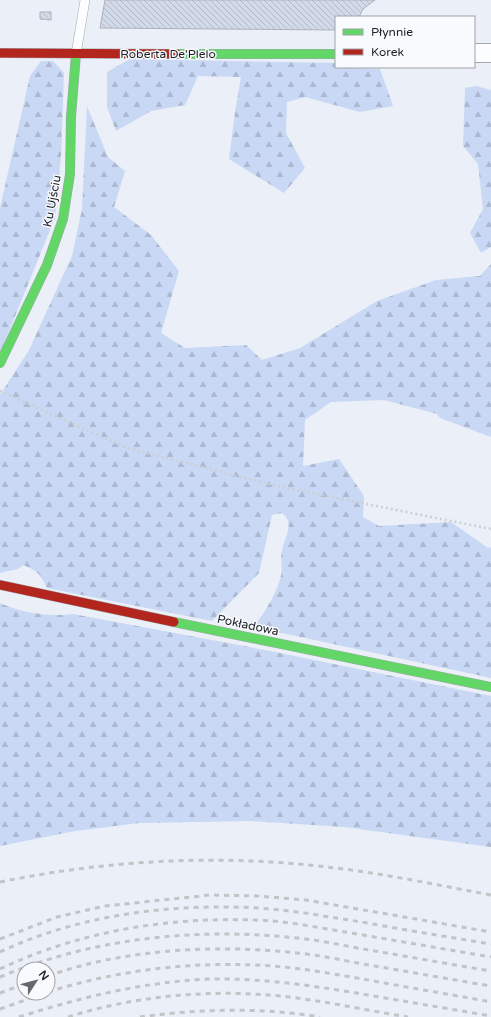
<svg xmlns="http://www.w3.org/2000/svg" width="491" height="1017" viewBox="0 0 491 1017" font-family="'Varela Round',sans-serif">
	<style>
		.forest { fill: url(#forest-firs) }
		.building { fill: url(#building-back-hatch); stroke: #aeb1b9 }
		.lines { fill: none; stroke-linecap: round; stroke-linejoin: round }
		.lane-casing { stroke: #a3a7ae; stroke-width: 10 }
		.street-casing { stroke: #a3a7ae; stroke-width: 20 }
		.fast-casing { stroke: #a3a7ae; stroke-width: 10 }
		.jam-casing { stroke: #a3a7ae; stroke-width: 10 }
		.path { stroke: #cdced1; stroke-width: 2.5; stroke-dasharray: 2 3; stroke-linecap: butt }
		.lane { stroke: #fcfdfe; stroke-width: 9 }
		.street { stroke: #fcfdfe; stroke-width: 18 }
		.fast { stroke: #63d668; stroke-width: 9 }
		.jam { stroke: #b3261e; stroke-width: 9 }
		.rail { stroke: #c3c4c6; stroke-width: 3; stroke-dasharray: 5 5; stroke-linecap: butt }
		.labels { text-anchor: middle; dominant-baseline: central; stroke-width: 3; stroke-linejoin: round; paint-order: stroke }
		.street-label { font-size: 12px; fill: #1c1f25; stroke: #f8fafd }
	</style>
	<defs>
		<pattern id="forest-firs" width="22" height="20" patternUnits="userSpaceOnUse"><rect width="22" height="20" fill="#c9d8f4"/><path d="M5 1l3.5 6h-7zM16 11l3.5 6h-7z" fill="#acb9d1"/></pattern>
		<pattern id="building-back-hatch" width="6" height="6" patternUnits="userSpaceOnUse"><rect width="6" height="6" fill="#d2dae9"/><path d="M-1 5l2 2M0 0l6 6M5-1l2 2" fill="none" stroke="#b4bbc8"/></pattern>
	</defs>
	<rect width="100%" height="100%" fill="#eaeff8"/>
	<path class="forest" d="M130 59 336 63V67L380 69 393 106 360 112 305 97 287 102 286 133 305 168 284 193 229 159 235 112 241 77 198 76 185 105 151 111 116 131 107 107V72Z
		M41 61H53L64 73 61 156 55 218 0 353V208L30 76Z
		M476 86 491 90V247L481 253 470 233 483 209 478 164 463 146 465 88Z
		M87 106 108 157 125 171 114 207 151 235 179 271 161 333 185 348 246 345 262 360 300 348 377 301 436 280 480 276 491 264V437L440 418 437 414 384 400 331 402 305 420 303 466 339 459 364 496 363 517 379 526 451 522 488 548 491 547V678L254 627C264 613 278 592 281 575 283 567 280 558 282 550 285 537 295 523 282 513L272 515 259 573 212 621 47 588C41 575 37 570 23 565L18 569 0 573V395L29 350 72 256 82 209Z
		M0 603C22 613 50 617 73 614L270 651 491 696V847L344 827 252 821 139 823 75 831 0 846Z"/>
	<path class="building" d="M105 0H375L363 9 359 17H336V30L100 28Z
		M40 12H51V20L40 19Z"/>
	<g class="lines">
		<defs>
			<path id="lane" d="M76 54 85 0"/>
			<path id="street" d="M474 53H491"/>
			<path id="fast" d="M177 54H336
				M0 363 47 265 63 219 70 174 71 117 76 54
				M174 622 491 687"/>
			<path id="jam" d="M0 53 177 54
				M0 585 174 622"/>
		</defs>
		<use href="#lane" class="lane-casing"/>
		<use href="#street" class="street-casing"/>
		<use href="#fast" class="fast-casing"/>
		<use href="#jam" class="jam-casing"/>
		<path class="path" d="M0 391 127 448 272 485 491 529"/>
		<use href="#lane" class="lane"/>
		<use href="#street" class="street"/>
		<use href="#fast" class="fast"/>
		<use href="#jam" class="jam"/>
		<path class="rail" d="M0 882C108 860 217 854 327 867 382 873 437 885 491 895
			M0 939 57 917 105 906 210 895 258 896 306 900 491 932
			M0 952C78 915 171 903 257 908 293 910 328 917 362 922 405 930 448 937 491 944
			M0 969C80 931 168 917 255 920 288 921 320 928 351 933 398 941 444 949 491 957
			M48 976C123 949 218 944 297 953 319 955 341 960 363 964 405 971 448 979 491 986
			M0 977C92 938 198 927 297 938 319 940 341 945 363 949 405 956 448 964 491 971
			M48 992C114 971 186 962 254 965 291 966 327 973 363 979 405 987 448 994 491 1002
			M0 993 24 984
			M0 1009 45 993
			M19 1017C82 997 143 982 209 979 263 978 316 986 368 995 409 1002 450 1009 491 1016
			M68 1017C140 994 222 988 297 998 334 1003 371 1011 408 1017
			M140 1017C199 1009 261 1007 320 1017"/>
	</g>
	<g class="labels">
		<g class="street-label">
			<text x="168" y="54">Roberta De'Plelo</text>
			<text transform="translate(52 201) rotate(-79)">Ku Ujściu</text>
			<text transform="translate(248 625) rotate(12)">Pokładowa</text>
		</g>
	</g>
	<rect x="335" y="16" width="140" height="52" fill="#f8fafd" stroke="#a0a2a7"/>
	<rect x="343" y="29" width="20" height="6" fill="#63d668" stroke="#a0a2a7"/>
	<text x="371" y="36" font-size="12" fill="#1c1f25">Płynnie</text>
	<rect x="343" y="49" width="20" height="6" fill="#b3261e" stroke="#a0a2a7"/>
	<text x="371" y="56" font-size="12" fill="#1c1f25">Korek</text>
	<g transform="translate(36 981) rotate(54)"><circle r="19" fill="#f8fafd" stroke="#a0a2a7"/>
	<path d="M0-3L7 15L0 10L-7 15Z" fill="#64686f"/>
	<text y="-6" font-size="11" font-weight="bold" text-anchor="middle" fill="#1c1f25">N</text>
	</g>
</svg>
